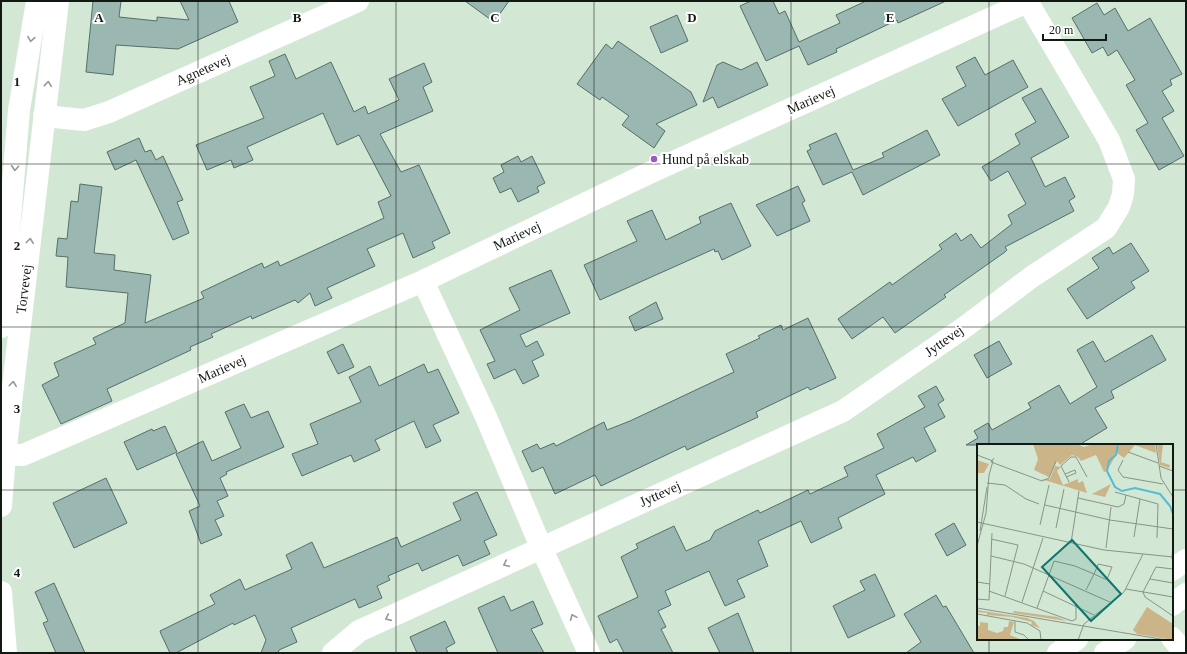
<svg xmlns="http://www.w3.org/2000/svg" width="1187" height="654" viewBox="0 0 1187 654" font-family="Georgia,serif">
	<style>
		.building { fill: #9bb7b1; stroke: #556f69 }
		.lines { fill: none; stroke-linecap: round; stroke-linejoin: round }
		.street { stroke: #fff; stroke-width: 22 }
		.secondary { stroke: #fff; stroke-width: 22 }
		.oneway { stroke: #949895 }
		.grid { fill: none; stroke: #121913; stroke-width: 1; stroke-opacity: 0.55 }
		.poi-dot { fill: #9f57cb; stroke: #fff; stroke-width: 1.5 }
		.labels { text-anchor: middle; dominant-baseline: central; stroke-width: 4; stroke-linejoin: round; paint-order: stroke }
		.street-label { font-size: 14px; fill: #121913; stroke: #fff }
		.poi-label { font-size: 14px; fill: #121913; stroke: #fff; text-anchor: start }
		.inset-river { fill: none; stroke: #55bdd2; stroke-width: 2 }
		.inset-road { fill: none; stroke: #869587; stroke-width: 1 }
		.view { fill: #0f766e; fill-opacity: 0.15; stroke: #0f766e; stroke-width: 2 }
		.inset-edge { fill: none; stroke: #121913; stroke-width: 2 }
		.grid-label { font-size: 13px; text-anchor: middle; font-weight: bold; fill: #121913; stroke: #fff; stroke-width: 4; stroke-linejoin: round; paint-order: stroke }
	</style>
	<rect width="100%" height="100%" fill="#d3e7d5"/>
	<path class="building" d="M93 1H121L119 17 157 21V17L189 20 180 1H229L238 22 178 49 116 45 113 75 86 72Z
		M465 1H509L494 22Z
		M751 1H773L779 14 785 11 799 42 840 23 836 15 866 1H946L898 23 897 20 870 33 836 49 837 52 808 65 799 46 766 61 740 6Z
		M1097 3 1104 15 1115 8 1128 31 1150 18 1182 74 1170 80 1172 85 1162 91 1174 111 1162 118 1184 156 1159 170 1136 130 1148 123 1126 85 1135 80 1117 50 1108 56 1103 47 1092 53 1072 18Z
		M677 15 688 41 661 53 650 27Z
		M618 41 691 92 697 105 656 124 665 131 654 148 622 125 629 116 602 97 600 100 577 84 606 44 612 49Z
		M285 54 296 79 331 62 354 112 365 106 368 114 399 100 389 79 424 63 432 82 423 87 433 111 380 134 401 172 419 165 450 233 432 242 435 248 413 258 403 233 367 249 375 266 327 288 332 298 315 306 310 293 298 303 295 300 252 319 251 316 211 334 213 337 190 347 191 350 107 389 112 401 61 424 42 385 59 376 54 363 96 344 93 338 125 323 128 293 66 287 68 257 56 256 58 238 67 239 71 201 78 202 80 184 102 187 94 253 115 255 114 270 151 275 145 323 204 298 201 292 262 263 264 268 278 261 280 266 384 218 378 202 391 196 359 135 337 145 323 113 247 147 253 160 234 168 231 160 207 170 196 145 264 118 250 87 275 76 269 61Z
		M975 57 985 75 1013 60 1028 87 958 126 942 99 966 86 956 67Z
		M723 62 741 70 757 62 768 85 718 108 713 97 703 102 717 65Z
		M1041 88 1069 137 1031 158 1045 187 1065 177 1075 197 1069 201 1074 211 1005 247 1007 250 1005 252 944 295 946 297 895 333 883 317 852 339 838 319 887 284 890 282 892 285 942 249 939 245 956 233 961 241 971 234 981 248 1012 224 1008 215 1026 204 1008 171 991 181 982 167 1020 144 1015 134 1036 122 1022 98Z
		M927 130 940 155 863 195 852 172 823 185 807 151 811 149 809 145 836 133 853 170 884 157 882 153Z
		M139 138 145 152 151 150 156 160 163 156 183 200 177 202 189 233 173 240 136 160 115 170 107 152Z
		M518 156 521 162 532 156 545 183 537 187 539 192 518 202 511 188 500 193 493 178 504 172 501 165Z
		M798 186 805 201 802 203 810 221 777 236 756 205Z
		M731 203 751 246 722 260 718 251 715 252 714 249 600 300 584 265 637 241 627 221 652 210 666 240 701 223 699 217Z
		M1131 243 1149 271 1131 282 1135 288 1087 319 1067 289 1099 268 1092 258 1109 247 1113 254Z
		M551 270 570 313 520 335 526 347 537 341 544 355 532 361 539 376 523 384 515 369 494 379 487 364 495 361 480 330 520 310 509 288Z
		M656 302 663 319 635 331 629 317Z
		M808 318 836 378 810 390 808 387 756 412 758 417 687 450 685 446 601 486 595 475 555 494 543 467 532 472 522 451 537 444 540 449 554 443 556 446 604 422 607 430 630 421 734 372 726 354 760 338 758 336 781 325 783 330Z
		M1152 335 1166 360 1111 391 1114 398 1095 408 1107 428 1079 445H966L978 438 974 431 988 423 992 430 1031 408 1028 403 1059 385 1070 404 1097 387 1077 350 1093 341 1105 362Z
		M999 341 1012 364 987 378 974 355Z
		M343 344 354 367 338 374 327 352Z
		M424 364 428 373 438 369 459 413 433 425 441 441 426 448 414 421 375 440 380 450 354 462 351 455 302 476 292 454 318 444 310 424 361 402 349 377 370 366 379 386Z
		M936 386 944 400 938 404 945 417 924 428 936 451 916 462 913 457 876 475 885 494 838 518 842 528 811 543 801 521 758 541 768 566 737 580 745 597 725 606 709 571 665 591 671 605 658 611 666 627 661 629 673 653H624L617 639 610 643 598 616 638 597 621 557 638 548 636 544 674 526 686 551 710 540 715 531 725 526 758 510 760 513 808 490 810 494 848 476 844 467 884 448 877 434 925 407 918 396Z
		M244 404 251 418 268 411 284 447 226 472 227 474 220 478 228 496 217 501 224 516 215 520 222 535 201 544 189 511 200 506 176 454 203 441 212 461 241 448 225 412Z
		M165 426 177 452 137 470 124 442 152 429 153 431Z
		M106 478 127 523 74 548 53 503Z
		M477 492 497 535 484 541 490 554 463 566 458 555 422 571 418 563 388 576 390 580 377 586 382 598 359 608 355 599 291 628 297 642 279 650 278 653H261L266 640 255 615 234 625 233 623 176 653H170L161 634 160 631 215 604 210 595 240 579 245 590 292 569 286 555 312 542 324 568 397 537 401 547 461 520 453 503Z
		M954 523 966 545 947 556 935 534Z
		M875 574 895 616 848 638 833 606 865 590 860 581Z
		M54 583 85 653H56L43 623 48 621 35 592Z
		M936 595 943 607 946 606 974 653H906L921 642 904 614Z
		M504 596 511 611 533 601 543 624 531 629 544 653H498L478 608Z
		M738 613 754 653H720L708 628Z
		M445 621 455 643 446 648 448 653H417L410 637Z"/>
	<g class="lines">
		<path class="street" d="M44 116 84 120 109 112 358 1
			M423 281 486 417 541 547 589 653
			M1 454 23 455 423 281 647 174 1029 1
			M1172 638 1185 653
			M333 653 359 631 843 411 962 329 1033 276 1106 228 1119 207 1123 194 1124 179 1109 140 1027 1"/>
		<path class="secondary" d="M1 327 19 110 37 1
			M1 506 5 455 58 1
			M1172 570 1186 560
			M1 592 6 653
			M1172 605 1186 594
			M1058 653 1077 639
			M1105 653 1125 639"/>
	</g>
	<defs><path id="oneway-chevron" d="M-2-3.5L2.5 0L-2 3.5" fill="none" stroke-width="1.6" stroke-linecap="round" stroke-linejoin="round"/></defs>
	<g class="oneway">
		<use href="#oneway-chevron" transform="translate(31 39) rotate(99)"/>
		<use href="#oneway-chevron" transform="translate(48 84) rotate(-84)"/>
		<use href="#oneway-chevron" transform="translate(15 168) rotate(94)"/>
		<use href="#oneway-chevron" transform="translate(30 241) rotate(-83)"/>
		<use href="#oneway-chevron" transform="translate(13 384) rotate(-83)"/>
		<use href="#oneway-chevron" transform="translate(506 564) rotate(155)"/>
		<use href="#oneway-chevron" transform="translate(573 617) rotate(-114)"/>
		<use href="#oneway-chevron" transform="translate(388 618) rotate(156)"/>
	</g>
	<path class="grid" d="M198 1V653M396 1V653M594 1V653M791 1V653M989 1V445M1 164H1186M1 327H1186M1 490H978M1172 490H1186M989 639V653"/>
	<circle class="poi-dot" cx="654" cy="159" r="4"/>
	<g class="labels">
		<g class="street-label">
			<text transform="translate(203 70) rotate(-24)">Agnetevej</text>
			<text transform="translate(811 100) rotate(-24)">Marievej</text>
			<text transform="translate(517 236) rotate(-25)">Marievej</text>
			<text transform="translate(24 289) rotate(-83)">Torvevej</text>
			<text transform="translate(944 341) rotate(-35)">Jyttevej</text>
			<text transform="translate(222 369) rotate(-24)">Marievej</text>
			<text transform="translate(660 494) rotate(-24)">Jyttevej</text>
		</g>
		<g class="poi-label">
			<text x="662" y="159">Hund på elskab</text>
		</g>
	</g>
	<g transform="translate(977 444)">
		<rect width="196" height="196" fill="#d3e7d5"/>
		<path d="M56 0H99L107 3 116 0H178L179 9 158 1 147 14 140 9 130 27 127 28 119 11 104 17 101 13 95 11 83 21 80 17 72 33 57 26 61 15ZM180 0H186L184 18 193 21 192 24 183 21ZM0 16 12 20 7 29H0ZM78 22 84 23 80 27 86 41 101 35V39L106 37 110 49 64 35H73ZM134 40 128 53 115 50ZM170 163 196 180V196L160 190 156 186ZM0 166 50 174 57 177 63 184 54 181 55 178 35 173 10 171V169L0 168ZM37 167 80 173 90 177 36 169ZM32 177 37 178 33 191 45 196 0 195V182H3V178L11 179V186L20 189 26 187 27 183H31Z" fill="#ccb489"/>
		<path class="inset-river" d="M141 0 139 11 132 17 130 27 138 43 145 47 158 44 183 50 193 62 196 70"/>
		<path class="inset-road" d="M179 0 184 34 196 53M151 8 181 19M0 11 16 17 12 31 9 69 0 102M17 14 14 18 65 37 72 34 79 17M146 16 141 26 146 33 186 40M84 22 94 13H99L110 33M84 22 92 38M182 22 196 27M88 30 98 26 99 29 89 33M10 39 28 41 49 55 62 60M138 48 181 60 180 94M101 54 141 63 147 60 149 51M68 61 133 76 196 85M0 78 127 106 196 113M63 81 72 41M79 84 87 45M3 87 10 43M157 93 163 55M14 95 41 101 28 152M94 99 102 47M129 104 134 63M14 112 47 120 135 159M195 115 196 100M196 125 179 123 166 148 168 153 196 172M173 135 196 139M0 138 13 140M149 145 196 153M12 147 95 177 99 175V161M66 147 117 171M0 155 12 156 15 89M45 158 66 94M0 164 189 196M60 164 77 117 98 122 117 130 128 135H130L135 123 121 120V121L117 130 109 146M0 170 50 179 63 187 64 196M38 177V188L47 191 52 196M101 196 107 180 147 148 166 110"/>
		<path class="view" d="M95 96 144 150 114 177 65 123Z"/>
		<rect width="196" height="196" class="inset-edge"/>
	</g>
	<g class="grid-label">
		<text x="99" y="22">A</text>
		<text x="297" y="22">B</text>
		<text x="495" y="22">C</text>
		<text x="692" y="22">D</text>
		<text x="890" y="22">E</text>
		<text x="17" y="86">1</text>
		<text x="17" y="250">2</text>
		<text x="17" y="413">3</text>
		<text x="17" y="577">4</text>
	</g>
	<rect width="1187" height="654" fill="none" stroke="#121913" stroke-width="4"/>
	<path d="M1043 34v6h63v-6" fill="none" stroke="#121913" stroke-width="2"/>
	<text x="1049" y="34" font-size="12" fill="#121913" stroke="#ffffff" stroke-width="3" paint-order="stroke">20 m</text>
</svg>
